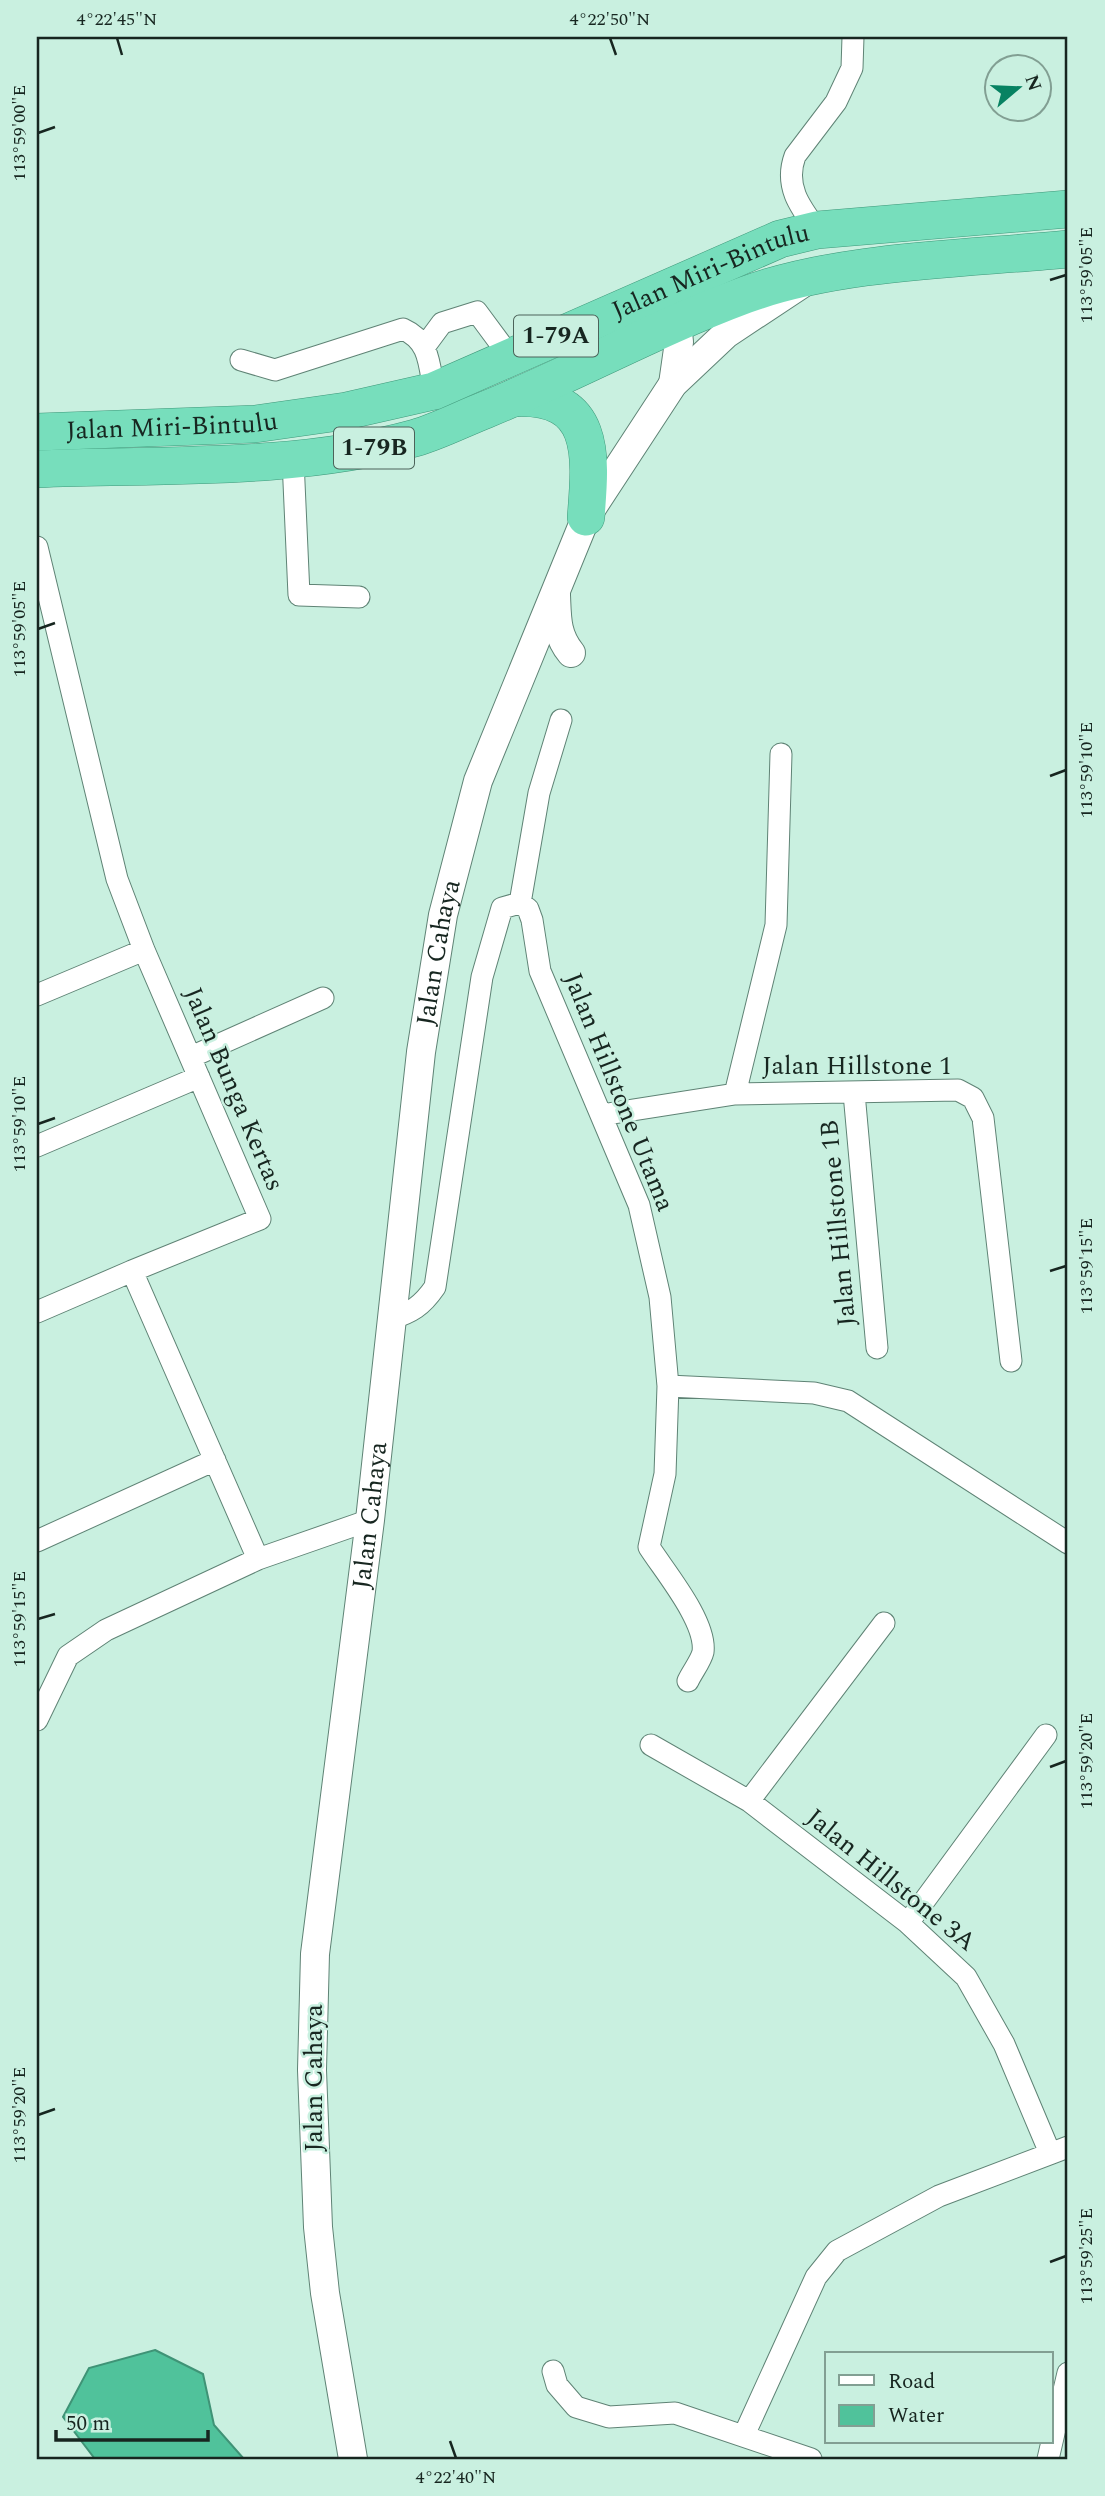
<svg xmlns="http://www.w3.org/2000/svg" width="1105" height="2496" viewBox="0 0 1105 2496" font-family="Spectral,serif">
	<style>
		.water { fill: #50c29b; stroke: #3f9376; stroke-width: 2 }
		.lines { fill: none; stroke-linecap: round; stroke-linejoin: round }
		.minor-casing { stroke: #5f8375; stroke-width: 23 }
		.tertiary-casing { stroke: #5f8375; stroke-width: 30 }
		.trunk-casing { stroke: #3f987a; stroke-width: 38 }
		.minor { stroke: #fff; stroke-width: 21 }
		.tertiary { stroke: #fff; stroke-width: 28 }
		.trunk { stroke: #77debc; stroke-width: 37 }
		.ticks { fill: none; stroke: #172620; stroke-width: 2.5 }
		.labels { text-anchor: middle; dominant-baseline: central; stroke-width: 5; stroke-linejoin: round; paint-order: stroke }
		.shield { fill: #c9f0e0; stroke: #4c635a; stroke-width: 2 }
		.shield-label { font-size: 24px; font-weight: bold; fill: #172620 }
		.street-label { font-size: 26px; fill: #172620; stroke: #c9f0e0 }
		.neatline { fill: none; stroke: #172620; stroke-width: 2.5 }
		.ticks-label { font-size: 18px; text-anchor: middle; fill: #172620 }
	</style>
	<rect width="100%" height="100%" fill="#c9f0e0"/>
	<path class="water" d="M155 2350 203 2374 214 2425 244 2459H95L63 2417 89 2368Z"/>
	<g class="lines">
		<defs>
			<path id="minor" d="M817 230C800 207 784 186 795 156L836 102 852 68 853 37
				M425 346 442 323 477 312 511 358
				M241 360 275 370 403 329C430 341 429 364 434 391
				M293 460 299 595 359 597
				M37 547 117 879 144 950 260 1219 132 1271 258 1559
				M520 903 528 909 532 920 540 971 639 1205 660 1297 668 1386 665 1474 649 1547C665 1572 707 1622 703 1652 701 1661 692 1672 688 1681
				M520 903 539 793 561 720
				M37 995 144 950
				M191 1057 323 998
				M854 1093 877 1348
				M735 1094 776 925 781 754
				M601 1115 735 1094 958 1090 973 1098 983 1118 1011 1361
				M37 1146 199 1077
				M37 1312 132 1271
				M390 1319C411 1313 422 1306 435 1287L482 977 502 908 520 903
				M668 1386 814 1393 848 1401 1068 1543
				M37 1541 215 1460
				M37 1720 68 1656 106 1630 258 1559 370 1520
				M651 1745 749 1801 908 1923 966 1977 1004 2044 1050 2153
				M749 1801 884 1623
				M908 1923 1046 1735
				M553 2371 557 2385 576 2407 609 2417 675 2413 811 2459
				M744 2435 816 2277 837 2251 939 2196 1068 2147
				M1048 2459 1068 2373"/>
			<g id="tertiary">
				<path d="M673 384 679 342 677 324"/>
				<path d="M556 595C557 617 556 635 571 653"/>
				<path id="s1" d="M353 2459 325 2293 318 2227 312 2070 315 1954 370 1520 421 1052 443 915 478 781 586 517 673 384 726 334 803 283"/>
			</g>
			<g id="trunk">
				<path d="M514 398C597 394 591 456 586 517"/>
				<path id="s2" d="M37 432 255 424 346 411 434 391 780 239 817 230 1068 209"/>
				<path d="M37 469C161 464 295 471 415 438 439 431 462 419 485 410 573 374 656 328 745 295 840 260 967 259 1068 249"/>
			</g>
		</defs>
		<use href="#minor" class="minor-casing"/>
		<use href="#tertiary" class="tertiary-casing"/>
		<use href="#trunk" class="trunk-casing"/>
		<use href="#minor" class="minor"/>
		<use href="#tertiary" class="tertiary"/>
		<use href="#trunk" class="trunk"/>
	</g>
	<path class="ticks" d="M117 38 122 55M610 38 616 55M38 133 55 127M1050 280 1066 275M38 629 55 623M1050 776 1066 770M38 1124 55 1118M1050 1271 1066 1266M38 1619 55 1614M1050 1767 1066 1761M38 2115 55 2109M1050 2262 1066 2256M450 2441 456 2458"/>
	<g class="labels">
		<g class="shield">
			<rect x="514" y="315.5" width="84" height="41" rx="5"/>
			<rect x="334" y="427.5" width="80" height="41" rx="5"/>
		</g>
		<g class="shield-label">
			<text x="556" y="336">1-79A</text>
			<text x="374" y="448">1-79B</text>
		</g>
		<g class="street-label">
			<text stroke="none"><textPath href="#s2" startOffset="702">Jalan Miri-Bintulu</textPath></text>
			<text stroke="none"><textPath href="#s2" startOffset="135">Jalan Miri-Bintulu</textPath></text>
			<text stroke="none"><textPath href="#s1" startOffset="1517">Jalan Cahaya</textPath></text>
			<text x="857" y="1066">Jalan Hillstone 1</text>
			<text transform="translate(234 1089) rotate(67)">Jalan Bunga Kertas</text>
			<text transform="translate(619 1092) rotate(68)">Jalan Hillstone Utama</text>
			<text transform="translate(838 1223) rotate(-95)">Jalan Hillstone 1B</text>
			<text stroke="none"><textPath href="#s1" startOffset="950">Jalan Cahaya</textPath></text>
			<text transform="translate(891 1880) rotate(39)">Jalan Hillstone 3A</text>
			<text transform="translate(314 2078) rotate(-90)">Jalan Cahaya</text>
		</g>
	</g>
	<rect width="1105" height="2496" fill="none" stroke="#c9f0e0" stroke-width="77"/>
	<rect x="825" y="2352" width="228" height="91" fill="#c9f0e0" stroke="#829f93" stroke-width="2"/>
	<rect x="839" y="2375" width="35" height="10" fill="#ffffff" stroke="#829f93" stroke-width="2"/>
	<text x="888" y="2388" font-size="21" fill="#172620">Road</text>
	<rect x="839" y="2405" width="35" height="21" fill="#50c29b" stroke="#829f93" stroke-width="2"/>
	<text x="888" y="2422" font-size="21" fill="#172620">Water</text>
	<g transform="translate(1018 88) rotate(71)"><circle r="33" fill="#c9f0e0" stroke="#829f93" stroke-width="2"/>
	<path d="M0-5L12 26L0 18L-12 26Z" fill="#078262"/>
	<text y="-10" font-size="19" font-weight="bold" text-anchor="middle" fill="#172620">N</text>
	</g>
	<path d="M56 2430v10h152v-10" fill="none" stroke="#172620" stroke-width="3.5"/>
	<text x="66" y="2430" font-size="21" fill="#172620" stroke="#c9f0e0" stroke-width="5" paint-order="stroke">50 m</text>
	<rect x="38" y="38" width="1028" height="2420" class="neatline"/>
	<g class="ticks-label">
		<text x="117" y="25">4°22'45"N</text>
		<text x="610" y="25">4°22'50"N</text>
		<text transform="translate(19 133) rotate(-90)" y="6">113°59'00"E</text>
		<text transform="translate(1086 275) rotate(-90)" y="6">113°59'05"E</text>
		<text transform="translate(19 629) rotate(-90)" y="6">113°59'05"E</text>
		<text transform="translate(1086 770) rotate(-90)" y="6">113°59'10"E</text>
		<text transform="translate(19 1124) rotate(-90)" y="6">113°59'10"E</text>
		<text transform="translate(1086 1266) rotate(-90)" y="6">113°59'15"E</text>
		<text transform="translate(19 1619) rotate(-90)" y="6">113°59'15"E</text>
		<text transform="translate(1086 1761) rotate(-90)" y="6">113°59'20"E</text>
		<text transform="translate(19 2115) rotate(-90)" y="6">113°59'20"E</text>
		<text transform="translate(1086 2256) rotate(-90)" y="6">113°59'25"E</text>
		<text x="456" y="2483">4°22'40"N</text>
	</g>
</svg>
